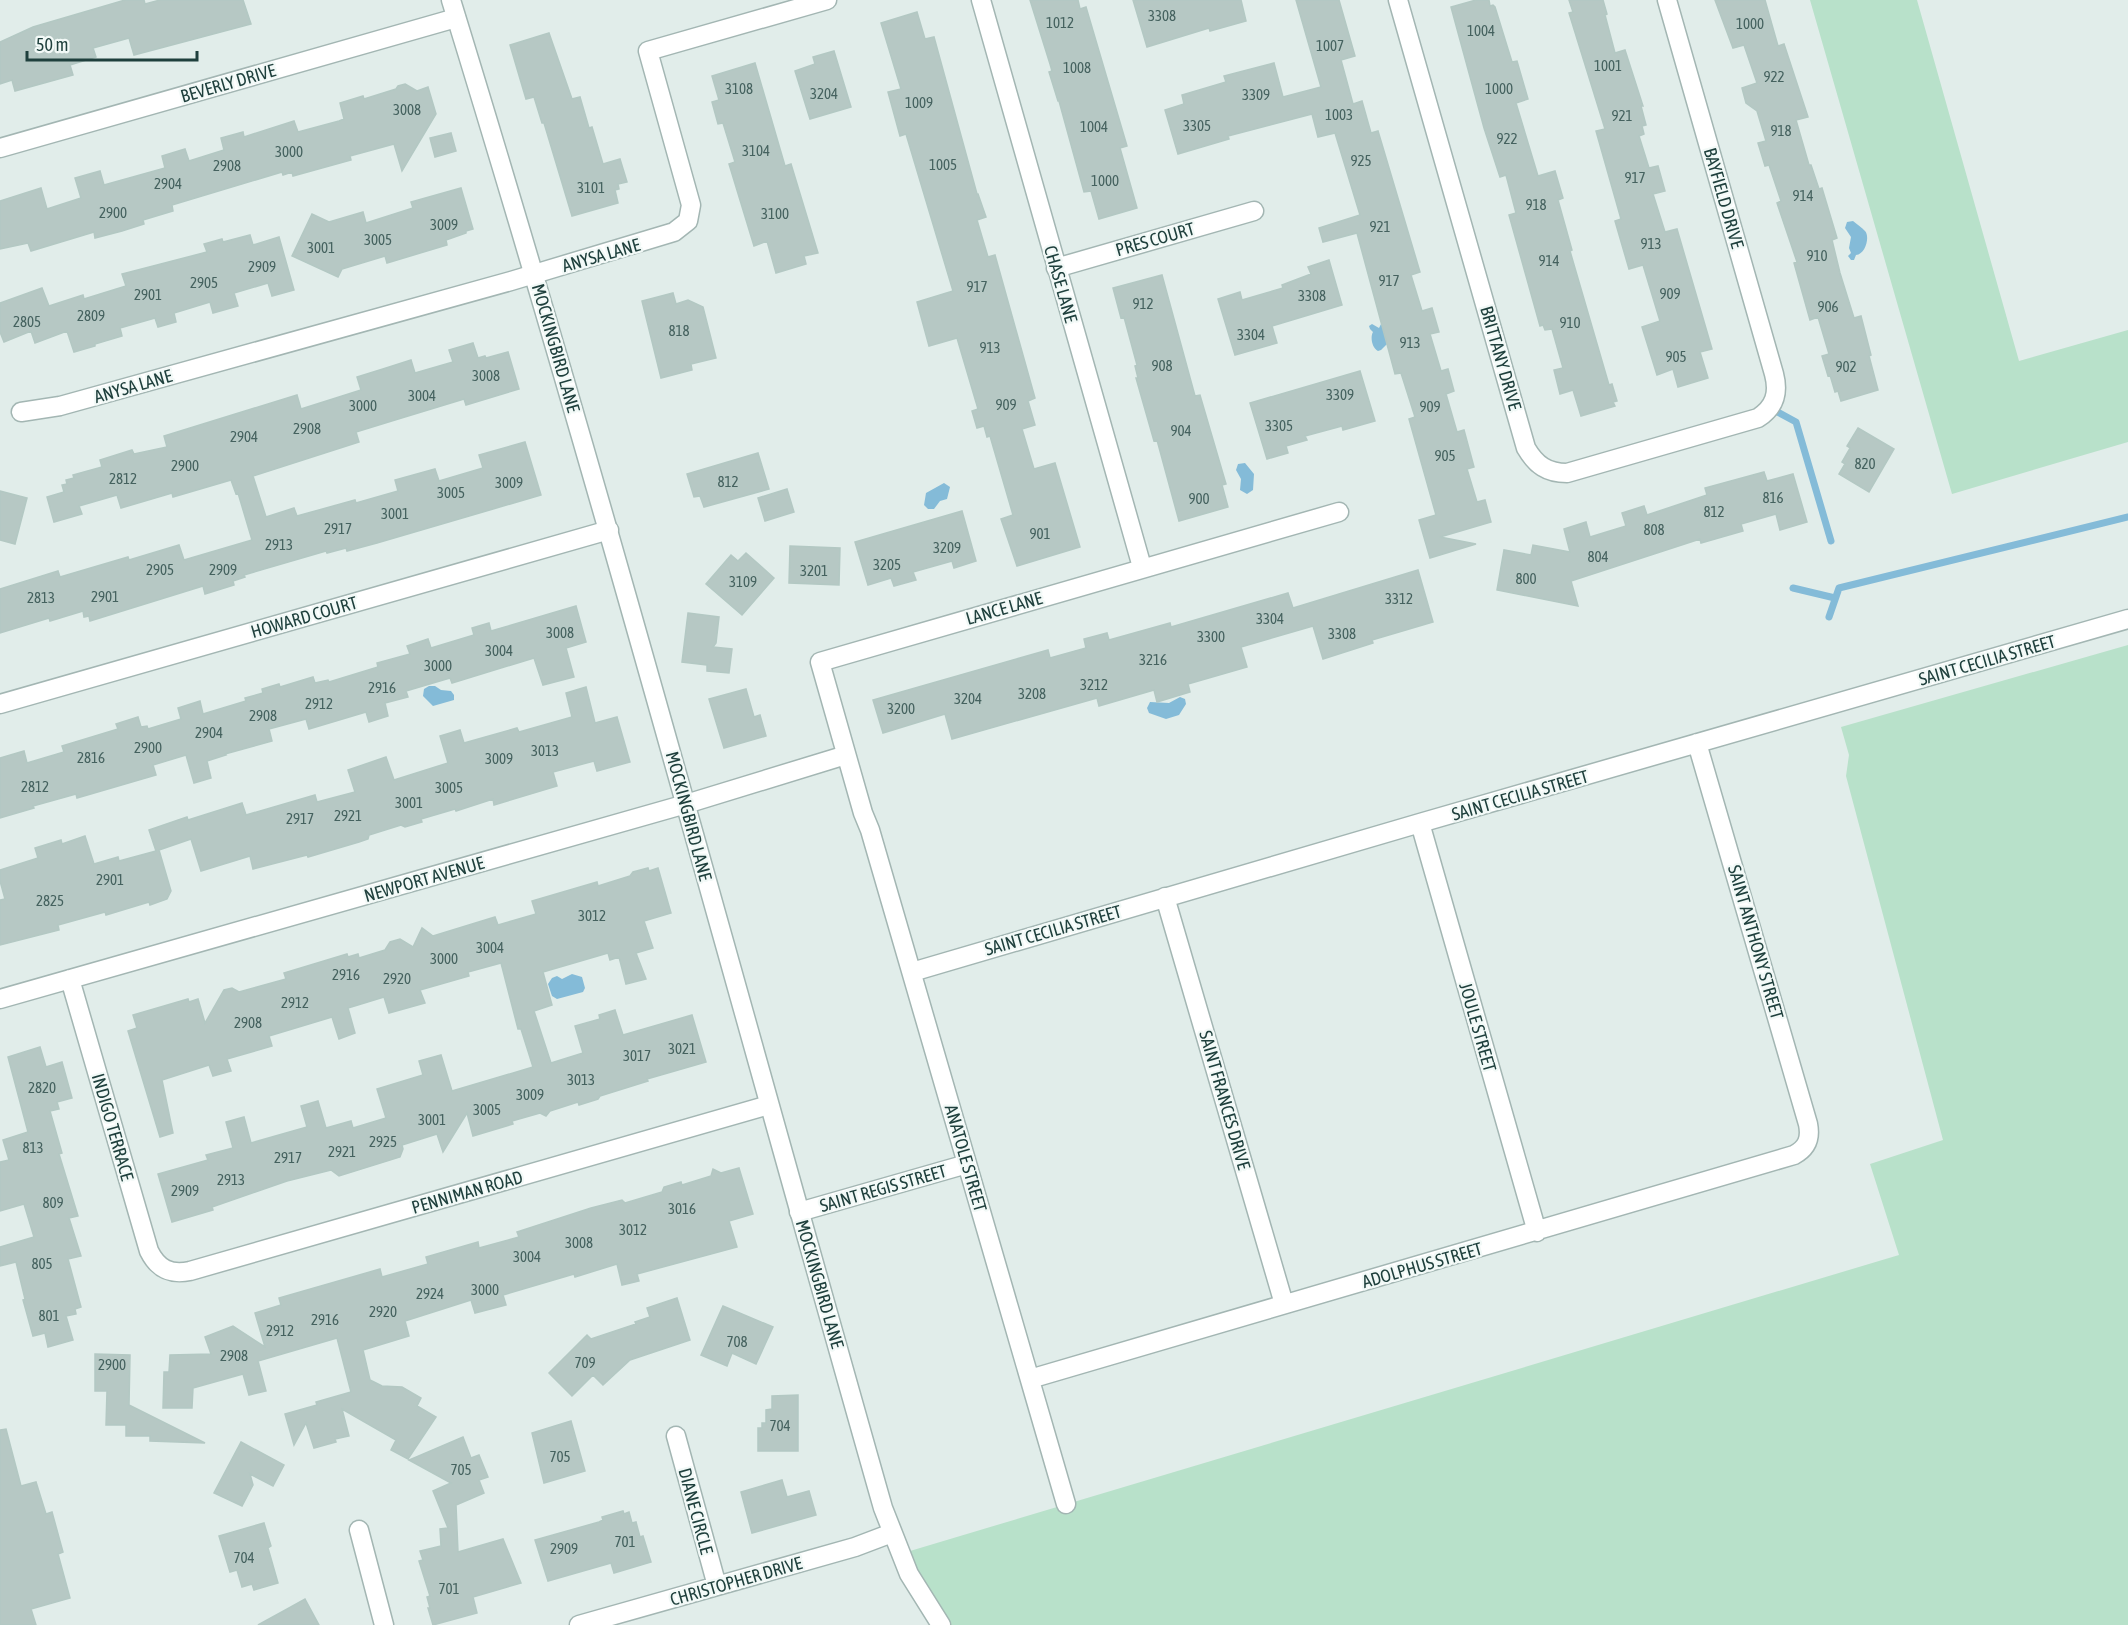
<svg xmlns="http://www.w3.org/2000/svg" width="2128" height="1625" viewBox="0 0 2128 1625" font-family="'Asap Condensed',sans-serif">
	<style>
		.green { fill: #b8e1ca }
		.water { fill: #84bbd8 }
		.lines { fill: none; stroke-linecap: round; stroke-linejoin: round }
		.stream { stroke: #84bbd8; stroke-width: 7 }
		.building { fill: #b6c8c4; stroke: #b3c8c3; stroke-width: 1.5 }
		.minor-casing { stroke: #a3b6b3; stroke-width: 21 }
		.tertiary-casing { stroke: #a3b6b3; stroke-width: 21 }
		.minor { stroke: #fff; stroke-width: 18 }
		.tertiary { stroke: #fff; stroke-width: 18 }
		.labels { text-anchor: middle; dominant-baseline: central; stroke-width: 4.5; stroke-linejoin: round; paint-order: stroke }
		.number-label { font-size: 15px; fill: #45625f }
		.street-label { font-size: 18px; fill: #1f403d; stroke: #f2f9f7 }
	</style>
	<rect width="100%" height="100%" fill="#e1edea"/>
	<path class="green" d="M1810 0H1917L2019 361 2128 330V442L1952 494Z
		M2128 645V1625H941L900 1554 1899 1255 1870 1164 1943 1140 1846 776 1849 755 1841 727Z"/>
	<path class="water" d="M1853 221C1857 224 1862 228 1865 231 1870 236 1866 254 1856 255L1854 260H1851L1848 256 1851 253 1849 248 1851 237 1845 228 1847 222Z
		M1382 322 1388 343 1381 350 1378 351C1372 348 1370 337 1373 332L1370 329 1369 326 1372 324 1379 328Z
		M1245 463 1254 474 1253 490 1247 494 1240 490 1241 479 1236 470 1238 464Z
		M944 483 950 487 947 499 940 501 934 509H928L924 505 926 493Z
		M429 686H435L441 690 451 691 454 695V700L433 706 423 696 424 689Z
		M1180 697 1185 699 1186 704 1179 715 1166 719 1149 713 1147 708 1150 702 1169 703Z
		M572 974 582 977 585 988 583 992 557 999 552 996 548 984 552 978 557 976 562 979Z"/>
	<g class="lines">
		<path class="stream" d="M1770 408 1796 422 1831 541
			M1793 588 1835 598
			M1829 617 1839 588 2128 517"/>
	</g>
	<path class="building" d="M125 0H144L145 4 160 0H243L251 24 134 55 129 38 93 48 96 57 70 65 73 75 15 91 12 80 0 84V42L33 27Z
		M1030 0H1078L1080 9 1086 7 1127 146 1120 148 1137 208 1099 219 1091 191 1084 192 1059 101H1058L1049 72 1052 71 1050 64Z
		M1133 0H1241L1246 21 1210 31 1209 28 1147 47Z
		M1296 0H1339L1355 56 1341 60 1353 104 1362 101 1371 133 1378 131 1420 272 1411 275 1422 311 1432 308 1439 332 1430 334 1441 371 1448 369 1454 391 1446 394 1457 432 1464 430 1474 467 1467 469 1477 502 1485 500 1491 522 1440 537 1476 544 1430 558 1419 520 1436 515 1409 419 1415 417 1401 373 1395 374 1357 233 1323 242 1319 228 1360 215 1335 133 1318 137 1312 114 1228 136 1229 139 1178 154 1165 110 1184 104 1182 95 1226 82 1224 76 1274 63 1283 97 1321 87Z
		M1476 0H1489L1490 6 1493 5 1495 7 1512 62 1517 61 1528 99 1516 103 1538 176 1555 171 1563 198 1558 200 1572 250 1570 251 1609 385 1612 384 1617 401 1613 402 1615 406 1581 416 1573 390 1560 394 1554 370 1563 368 1552 329 1545 330 1543 325 1540 326 1509 215 1516 213 1506 175 1500 177 1484 128 1451 7Z
		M1569 0H1603L1607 14 1605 15 1615 53 1625 50 1643 106H1641L1646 125 1642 126 1644 134 1639 136 1649 168 1658 166 1665 191 1653 194 1665 232 1677 229 1712 349 1700 352 1708 378 1678 387 1673 369 1657 375 1642 327 1660 321 1643 265 1629 269 1615 221 1621 219 1596 131 1605 129 1569 13 1573 12Z
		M1715 0H1765L1778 46 1784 44 1808 117 1796 120 1809 165H1811L1819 189 1822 188 1837 238 1832 240 1840 273 1854 318 1861 316 1871 355 1869 356 1878 390 1841 401 1838 391 1835 392 1830 375 1828 376 1822 356 1829 354 1818 317 1810 320 1794 263 1797 262 1777 203 1781 201 1769 165 1765 166 1758 143 1766 141 1757 111 1746 103 1742 88 1757 83 1744 45 1733 48Z
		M917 12 925 39 934 37 977 194H978L986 217 977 220 988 257 995 255 1035 398 1028 401 1035 425 1022 429 1034 469 1055 463 1080 547 1017 566 1001 519 1013 515 990 436 987 437 984 426 977 428 972 411 978 409 957 338 929 346 917 302 953 291 906 134 900 136 888 92 901 89 881 23Z
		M549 33 572 99 580 97 589 128 592 127 603 164 620 159 627 182 618 184 619 189 615 190 618 203 572 216 544 123H542L534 97 526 99 510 45Z
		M834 51 851 107 810 119 795 71 815 64 813 57Z
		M755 63 785 166 791 164 818 253 804 256 806 264 776 273 767 241 754 246 729 164 735 162 723 123 718 124 712 102 719 100 712 76Z
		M405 84 417 91 428 87 436 114 402 171 394 144 350 156 351 160 293 176 292 172 283 175 282 172 172 205 173 211 143 220 144 224 122 231 95 238 94 232 31 251 28 243 0 249V201L41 188 47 209 81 198 75 178 100 171 104 185 165 168 162 156 185 149 189 161 224 150 221 138 243 132 244 137 294 121 298 132 339 121 344 119 340 103 363 96 364 99 396 89 398 86Z
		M451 133 456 151 435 157 430 138Z
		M461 188 473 229 466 231V233L446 240 447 245 387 263 385 256 342 269 338 277 292 256 312 214 329 222 363 212 366 223 413 208 411 202Z
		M250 235 253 245 279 237 294 290 272 296 268 283 234 293 238 306 213 313 210 302 174 313 176 322 158 327 155 318 120 328 122 336 95 344V346L74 352 67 331 35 343 31 331 4 342 0 332V303L42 288 49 306 83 295 84 299 126 286 122 274 207 252 204 244 222 239 223 242Z
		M1329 260 1342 305 1272 326 1277 343 1235 355 1218 299 1240 292 1242 300 1283 288 1282 285 1311 274 1308 267Z
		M1162 275 1195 396 1200 395 1226 484 1222 485 1228 507 1179 521 1157 440 1154 441 1136 378H1138L1135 366 1137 365 1124 317 1121 318 1113 288Z
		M673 293 676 304 688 300 703 307 716 358 691 364 692 370 661 378 642 301Z
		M473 343 478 358 485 356 486 358 508 352 519 389 466 405 464 399 395 420 356 432 359 442 253 476 266 517 294 508 297 516 355 500 356 503 398 491 395 480 435 469 439 481 483 468 479 455 525 442 541 495 377 543 347 551 346 548 327 553 326 551 244 575 245 577 233 581 234 585 205 594 203 586 90 621 89 616 84 617 83 611 50 621 49 618 0 633V589L58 571 60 577 128 557 129 560 179 545 184 560 252 540 238 493 236 494 231 480 173 497 172 493 121 508 117 495 79 506 82 514 54 522 47 497 64 492 62 485 67 484 66 480 74 478 73 475 102 467 100 460 132 450 134 454 167 447 164 436 297 395 301 409 361 390 357 377 386 368 411 360 415 373 453 362 449 350Z
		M1360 371 1375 421 1343 430 1342 426 1305 436 1307 440 1286 446 1288 453 1267 459 1250 403Z
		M1858 428 1894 449 1869 492 1839 474 1845 464 1842 462 1850 448 1847 446Z
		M758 453 769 489 704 507 700 496 694 497 687 474Z
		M1764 472 1767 481 1793 474 1807 522 1780 530 1776 514 1741 524 1743 531 1701 543 1700 539 1571 581 1578 606 1497 590 1504 550 1531 555 1533 545 1570 552 1564 529 1586 522 1590 537 1626 526 1622 513 1644 506 1647 515 1707 495 1705 488Z
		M787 489 794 512 765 521 758 498Z
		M0 491 27 498 15 544 0 540Z
		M962 511 976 561 954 568 952 561 913 572 916 580 894 586 891 578 868 585 855 542Z
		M790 546 840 548 839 585 789 583Z
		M746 553 774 578 742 615 706 584 731 555 738 561Z
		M1418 570 1433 622 1372 640 1373 643 1323 659 1313 626 1241 647 1247 667 1188 684 1190 692 1157 702 1154 690 1099 706 1097 698 952 739 945 714 883 733 873 700 1048 650 1050 658 1086 648 1084 639 1107 633 1109 640 1170 623 1171 627 1288 593 1293 608Z
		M576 606 586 642 566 648 574 677 543 685 534 658 452 683 450 678 406 691 408 697 385 703 388 716 369 722 366 712 309 729 306 719 269 729 272 741 225 754 226 755 207 761 211 778 194 783 186 755 153 765 156 775 77 798 76 794 33 806 34 808 0 818V758L24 751 27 763 64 752 62 746 118 729 116 724 138 717 141 727 147 726 148 729 181 719 178 708 200 701 203 714 246 701 245 698 263 693 262 689 279 684 280 687 313 677 315 683 328 680 329 682 378 667 377 663 410 654 407 646 428 639 431 648 474 635 472 628 489 623 491 631Z
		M688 613 719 617 716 643 713 647 732 649 729 673 707 671V665L682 662Z
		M586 687 595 723 617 717 630 762 597 771 594 761 553 772 557 786 494 805 493 799 456 811 455 809 421 819 422 822 405 827 401 825 369 835 368 839 359 842 308 857 307 855 253 869 250 856 201 871 191 839 159 850 171 891 167 899 150 905 149 902 106 915 105 912 58 925 59 930 0 945V900L5 899 0 881V870L38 858 35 848 61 840 62 844 85 836 94 864 118 857 119 861 156 851 149 830 187 817 188 820 242 803 246 815 315 795 317 802 355 792 348 770 386 757 394 780 448 763 440 736 460 730 464 743 517 728 519 732 572 717 566 693Z
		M746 689 754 717 760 715 766 736 724 748 709 699Z
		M648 868 649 871 658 868 671 913 644 921 653 948 636 953 646 979 626 984 619 957 610 960 608 953 543 972 552 1005 534 1011 551 1063 583 1053 575 1026 600 1019 599 1015 615 1010 623 1035 692 1015 706 1062 647 1079 648 1081 600 1096 598 1099 579 1105 578 1102 550 1111 546 1116 540 1113 512 1121 513 1124 473 1136 467 1113 443 1152 437 1134 402 1145 403 1149 400 1157 339 1176 331 1170 287 1181 212 1207 213 1210 172 1222 158 1174 208 1160 206 1155 233 1148 226 1122 244 1117 251 1143 307 1127 301 1106 318 1101 326 1128 351 1121 353 1128 386 1118 377 1089 423 1075 419 1061 441 1055 452 1091 533 1067 521 1029H518L501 963 468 972 469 976 420 990 425 1003 389 1013 384 997 348 1008 355 1033 339 1039 332 1017 269 1036 272 1046 227 1059 231 1071 213 1076 209 1065 162 1080 173 1133 160 1137 128 1031 137 1028 133 1015 188 999 189 1002 198 999 205 1023 224 990 232 988 239 992 286 979 284 973 347 954 348 957 358 954 359 958 385 950 390 942 400 939 413 947 422 928 433 936 495 917 498 925 536 914 532 901 597 882 598 886 630 876 633 872Z
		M40 1047 46 1067 62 1062 72 1098 57 1102 59 1109 50 1111 62 1153 59 1154 78 1216 69 1218 81 1256 68 1259 81 1307 75 1309 76 1314 66 1316 73 1340 48 1347 45 1333 33 1336 23 1300 25 1299 16 1262 0 1266V1247L34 1237 24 1204 0 1211V1162L9 1160 3 1140 28 1132 8 1057Z
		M739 1168 753 1214 729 1221 737 1247 637 1274 639 1281 622 1285 617 1264 575 1277 574 1274 503 1295 506 1305 475 1313 471 1300 405 1321 409 1336 363 1350 370 1380 382 1386 402 1387 421 1398 417 1406 436 1417 408 1459 391 1450 396 1440 342 1409 349 1436 335 1439 336 1442 314 1448 306 1423 294 1445 285 1414 317 1405 316 1402 351 1392 337 1338 258 1361 266 1391 249 1395 243 1374 193 1388 192 1408H163L164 1372H169L170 1355 211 1354 205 1337 233 1326 265 1347 255 1313 281 1305 279 1298 380 1269 382 1277 428 1264 426 1257 478 1242 479 1248 519 1237 517 1232 591 1208 622 1200 625 1203 662 1192 664 1187 681 1182 682 1185 711 1176 713 1169 721 1173Z
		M677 1298 690 1340 630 1360 603 1385 593 1375 572 1396 549 1373 587 1335 591 1339 636 1324 635 1322 650 1317 647 1308Z
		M723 1306 773 1327 756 1364 732 1353 727 1366 701 1355Z
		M95 1354 130 1355 129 1405 205 1443 150 1441V1436H126V1425H106L107 1391H95Z
		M798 1395V1451H758V1428H762V1423H766V1410L772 1409V1396Z
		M571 1421 585 1471 544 1483 532 1433Z
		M6 1429 21 1486 36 1482 46 1514 52 1512 63 1552 58 1554 70 1598 31 1609 36 1625H0V1430Z
		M463 1437 471 1458 479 1455 488 1477 479 1480 484 1493 456 1505 458 1552 503 1539 521 1583 473 1597 477 1613 433 1625 428 1608H430L427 1597 430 1596 419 1561 423 1560 420 1551 441 1546 440 1529 448 1528 433 1491 451 1483 409 1460Z
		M241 1442 284 1465 273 1486 250 1474 253 1485 242 1506 214 1493Z
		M782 1480 787 1497 809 1491 816 1515 752 1533 741 1492Z
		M623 1511 624 1514 629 1512 632 1523 636 1522 640 1537 643 1536 651 1562 614 1573 611 1563 548 1581 535 1540 599 1522 603 1520 602 1517Z
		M264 1523 271 1546 268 1548 278 1583 254 1590 252 1584 242 1587 237 1570 230 1572 219 1536Z
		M305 1599 319 1625H258L289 1608Z"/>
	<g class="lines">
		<defs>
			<path id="minor" d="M981 0 1142 567
				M1398 0 1526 448C1536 465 1547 473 1567 473L1758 418C1775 407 1779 393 1774 374L1667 0
				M0 148 456 18
				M1056 268 1254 211
				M21 412 60 406 511 281 674 232 688 221 691 205 648 51 827 0
				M0 704 609 530
				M1420 823 1537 1232
				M1165 897 1284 1304
				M912 972 1420 823 2128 619
				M70 979 149 1251C158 1269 170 1275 190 1271L769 1105
				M0 999 686 804 846 755
				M799 1212 967 1164
				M1030 1379 1794 1155C1807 1148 1811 1139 1808 1124L1697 743
				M676 1436 717 1586
				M1066 1504 870 830 863 813 820 662 1339 512
				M359 1530 384 1625
				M579 1625 855 1547 892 1533"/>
			<path id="tertiary" d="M451 0C605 500 740 1005 883 1508L909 1574 941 1625"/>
		</defs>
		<use href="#minor" class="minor-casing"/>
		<use href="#tertiary" class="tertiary-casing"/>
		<use href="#minor" class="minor"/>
		<use href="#tertiary" class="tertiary"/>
	</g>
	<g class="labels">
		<g class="number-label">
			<text x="1162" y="15">3308</text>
			<text x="1060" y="22">1012</text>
			<text x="1750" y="23">1000</text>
			<text x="1481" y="30">1004</text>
			<text x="1330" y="45">1007</text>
			<text x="1608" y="65">1001</text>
			<text x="1077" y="67">1008</text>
			<text x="1774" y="76">922</text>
			<text x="739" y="88">3108</text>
			<text x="1499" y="88">1000</text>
			<text x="824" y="93">3204</text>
			<text x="1256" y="94">3309</text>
			<text x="919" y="102">1009</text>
			<text x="407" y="109">3008</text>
			<text x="1339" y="114">1003</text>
			<text x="1622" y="115">921</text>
			<text x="1197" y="125">3305</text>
			<text x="1094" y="126">1004</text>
			<text x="1781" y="130">918</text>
			<text x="1507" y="138">922</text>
			<text x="756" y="150">3104</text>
			<text x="289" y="151">3000</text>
			<text x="1361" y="160">925</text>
			<text x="943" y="164">1005</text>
			<text x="227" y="165">2908</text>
			<text x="1635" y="177">917</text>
			<text x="1105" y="180">1000</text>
			<text x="168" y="183">2904</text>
			<text x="591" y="187">3101</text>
			<text x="1803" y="195">914</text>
			<text x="1536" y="204">918</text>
			<text x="113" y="212">2900</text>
			<text x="775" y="213">3100</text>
			<text x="444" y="224">3009</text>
			<text x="1380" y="226">921</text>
			<text x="378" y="239">3005</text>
			<text x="1651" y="243">913</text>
			<text x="321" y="247">3001</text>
			<text x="1817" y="255">910</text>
			<text x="1549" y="260">914</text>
			<text x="262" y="266">2909</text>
			<text x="1389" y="280">917</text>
			<text x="204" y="282">2905</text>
			<text x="977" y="286">917</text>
			<text x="1670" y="293">909</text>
			<text x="148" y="294">2901</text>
			<text x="1312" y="295">3308</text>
			<text x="1143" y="303">912</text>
			<text x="1828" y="306">906</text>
			<text x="91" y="315">2809</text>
			<text x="27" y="321">2805</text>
			<text x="1570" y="322">910</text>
			<text x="679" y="330">818</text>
			<text x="1251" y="334">3304</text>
			<text x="1410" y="342">913</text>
			<text x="990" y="347">913</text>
			<text x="1676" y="356">905</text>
			<text x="1162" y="365">908</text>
			<text x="1846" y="366">902</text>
			<text x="486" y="375">3008</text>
			<text x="1340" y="394">3309</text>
			<text x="422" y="395">3004</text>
			<text x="1006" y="404">909</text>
			<text x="363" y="405">3000</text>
			<text x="1430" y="406">909</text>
			<text x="1279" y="425">3305</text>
			<text x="307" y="428">2908</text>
			<text x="1181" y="430">904</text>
			<text x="244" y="436">2904</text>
			<text x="1445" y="455">905</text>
			<text x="1865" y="463">820</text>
			<text x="185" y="465">2900</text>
			<text x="123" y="478">2812</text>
			<text x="728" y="481">812</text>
			<text x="509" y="482">3009</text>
			<text x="451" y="492">3005</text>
			<text x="1773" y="497">816</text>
			<text x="1199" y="498">900</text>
			<text x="1714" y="511">812</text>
			<text x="395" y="513">3001</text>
			<text x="338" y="528">2917</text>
			<text x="1654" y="529">808</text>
			<text x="1040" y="533">901</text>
			<text x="279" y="544">2913</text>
			<text x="947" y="547">3209</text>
			<text x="1598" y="556">804</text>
			<text x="887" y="564">3205</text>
			<text x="160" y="569">2905</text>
			<text x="223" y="569">2909</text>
			<text x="814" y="570">3201</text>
			<text x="1526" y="578">800</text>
			<text x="743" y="581">3109</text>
			<text x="105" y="596">2901</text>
			<text x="41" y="597">2813</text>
			<text x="1399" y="598">3312</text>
			<text x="1270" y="618">3304</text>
			<text x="560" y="632">3008</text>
			<text x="1342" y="633">3308</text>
			<text x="1211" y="636">3300</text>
			<text x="499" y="650">3004</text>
			<text x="1153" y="659">3216</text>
			<text x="438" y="665">3000</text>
			<text x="1094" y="684">3212</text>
			<text x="382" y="687">2916</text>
			<text x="1032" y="693">3208</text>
			<text x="968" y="698">3204</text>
			<text x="319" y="703">2912</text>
			<text x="901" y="708">3200</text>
			<text x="263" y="715">2908</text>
			<text x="209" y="732">2904</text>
			<text x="148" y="747">2900</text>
			<text x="545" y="750">3013</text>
			<text x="91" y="757">2816</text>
			<text x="499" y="758">3009</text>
			<text x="35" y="786">2812</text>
			<text x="449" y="787">3005</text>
			<text x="409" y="802">3001</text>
			<text x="348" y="815">2921</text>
			<text x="300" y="818">2917</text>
			<text x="110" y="879">2901</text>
			<text x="50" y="900">2825</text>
			<text x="592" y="915">3012</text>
			<text x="490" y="947">3004</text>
			<text x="444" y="958">3000</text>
			<text x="346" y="974">2916</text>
			<text x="397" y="978">2920</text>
			<text x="295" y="1002">2912</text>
			<text x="248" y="1022">2908</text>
			<text x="682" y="1048">3021</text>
			<text x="637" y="1055">3017</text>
			<text x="581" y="1079">3013</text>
			<text x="42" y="1087">2820</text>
			<text x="530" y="1094">3009</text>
			<text x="487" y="1109">3005</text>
			<text x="432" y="1119">3001</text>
			<text x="383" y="1141">2925</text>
			<text x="33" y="1147">813</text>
			<text x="342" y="1151">2921</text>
			<text x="288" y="1157">2917</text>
			<text x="231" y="1179">2913</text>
			<text x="185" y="1190">2909</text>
			<text x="53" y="1202">809</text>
			<text x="682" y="1208">3016</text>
			<text x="633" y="1229">3012</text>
			<text x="579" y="1242">3008</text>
			<text x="527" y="1256">3004</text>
			<text x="42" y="1263">805</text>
			<text x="485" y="1289">3000</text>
			<text x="430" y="1293">2924</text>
			<text x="383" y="1311">2920</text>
			<text x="49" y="1315">801</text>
			<text x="325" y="1319">2916</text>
			<text x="280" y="1330">2912</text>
			<text x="737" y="1341">708</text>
			<text x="234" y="1355">2908</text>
			<text x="585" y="1362">709</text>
			<text x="112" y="1364">2900</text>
			<text x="780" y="1425">704</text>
			<text x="560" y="1456">705</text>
			<text x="461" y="1469">705</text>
			<text x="625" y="1541">701</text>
			<text x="564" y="1548">2909</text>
			<text x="244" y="1557">704</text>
			<text x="449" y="1588">701</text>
		</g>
		<g class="street-label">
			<text transform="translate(228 83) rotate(-16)">BEVERLY DRIVE</text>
			<text transform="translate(1724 198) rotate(74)">BAYFIELD DRIVE</text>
			<text transform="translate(1155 239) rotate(-16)">PRES COURT</text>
			<text transform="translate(601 255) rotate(-16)">ANYSA LANE</text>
			<text transform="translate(1061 284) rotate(74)">CHASE LANE</text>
			<text transform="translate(556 348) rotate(74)">MOCKINGBIRD LANE</text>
			<text transform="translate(1501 358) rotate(74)">BRITTANY DRIVE</text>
			<text transform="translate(133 386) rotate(-16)">ANYSA LANE</text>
			<text transform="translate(1004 608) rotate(-16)">LANCE LANE</text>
			<text transform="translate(304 617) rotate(-16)">HOWARD COURT</text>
			<text transform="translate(1987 660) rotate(-16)">SAINT CECILIA STREET</text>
			<text transform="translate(1520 795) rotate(-16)">SAINT CECILIA STREET</text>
			<text transform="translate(689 816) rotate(75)">MOCKINGBIRD LANE</text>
			<text transform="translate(424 879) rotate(-16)">NEWPORT AVENUE</text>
			<text transform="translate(1053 930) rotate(-16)">SAINT CECILIA STREET</text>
			<text transform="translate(1756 942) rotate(74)">SAINT ANTHONY STREET</text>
			<text transform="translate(1478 1027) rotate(74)">JOULE STREET</text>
			<text transform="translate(1225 1100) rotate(74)">SAINT FRANCES DRIVE</text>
			<text transform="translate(113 1127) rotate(74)">INDIGO TERRACE</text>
			<text transform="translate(966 1158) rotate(74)">ANATOLE STREET</text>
			<text transform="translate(883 1188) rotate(-16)">SAINT REGIS STREET</text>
			<text transform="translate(467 1192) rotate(-16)">PENNIMAN ROAD</text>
			<text transform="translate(1422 1265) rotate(-16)">ADOLPHUS STREET</text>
			<text transform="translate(820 1284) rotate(74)">MOCKINGBIRD LANE</text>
			<text transform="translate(696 1511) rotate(75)">DIANE CIRCLE</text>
			<text transform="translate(736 1581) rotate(-16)">CHRISTOPHER DRIVE</text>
		</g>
	</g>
	<path d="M27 51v9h170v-9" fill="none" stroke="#1f403d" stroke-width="3"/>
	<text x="36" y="51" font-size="18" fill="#1f403d" stroke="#f2f9f7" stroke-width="4.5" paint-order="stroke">50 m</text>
</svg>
